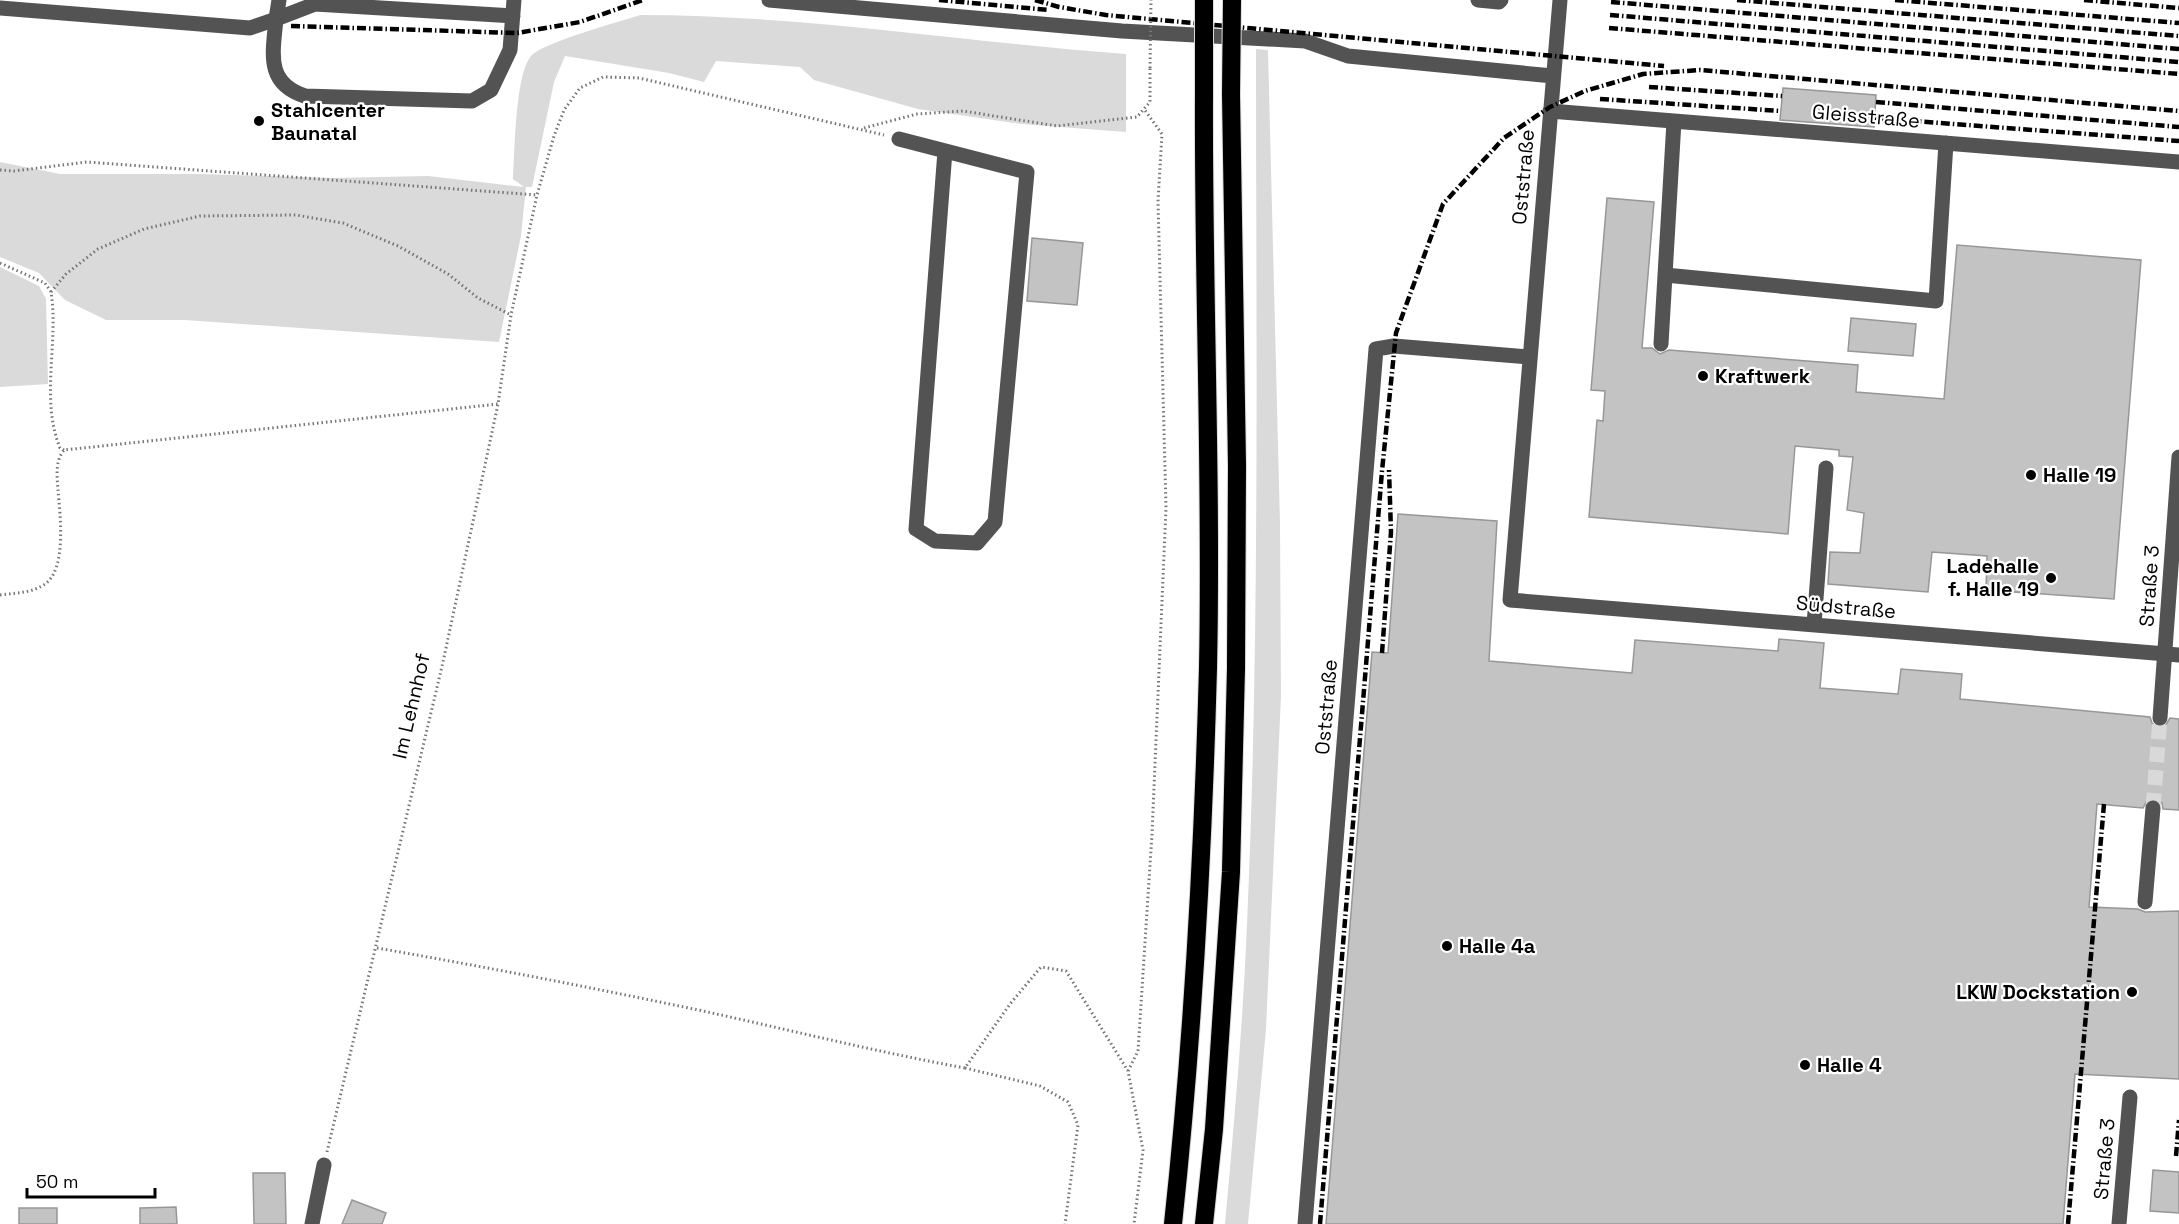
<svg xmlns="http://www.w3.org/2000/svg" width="2179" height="1224" viewBox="0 0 2179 1224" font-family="'Space Grotesk',sans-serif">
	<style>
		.green { fill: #dadada }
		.building { fill: #c3c3c3; stroke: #979797; stroke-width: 1.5 }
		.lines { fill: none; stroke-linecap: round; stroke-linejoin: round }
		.minor-tunnel { stroke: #d9d9d9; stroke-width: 15; stroke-dasharray: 15 8; stroke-linecap: butt }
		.highway-casing { stroke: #dbdbdb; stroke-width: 20 }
		.path { stroke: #757575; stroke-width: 3; stroke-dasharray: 1.5 3; stroke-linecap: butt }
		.minor { stroke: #535353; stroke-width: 15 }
		.highway { stroke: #000; stroke-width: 18 }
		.rail { stroke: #000; stroke-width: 4.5; stroke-dasharray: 9 3 1.5 3; stroke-linecap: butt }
		.highway-bridge-casing { stroke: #dbdbdb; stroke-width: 20; stroke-linecap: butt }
		.path-bridge { stroke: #757575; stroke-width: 3; stroke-dasharray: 1.5 3; stroke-linecap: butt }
		.highway-bridge { stroke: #000; stroke-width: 18 }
		.poi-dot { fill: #000; stroke: #fff; stroke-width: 2 }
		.labels { text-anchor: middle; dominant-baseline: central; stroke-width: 4.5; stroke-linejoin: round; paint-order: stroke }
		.poi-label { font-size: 20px; font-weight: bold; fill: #000; stroke: #fff; text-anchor: start }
		.street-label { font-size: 20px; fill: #000; stroke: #fff }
	</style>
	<rect width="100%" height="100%" fill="#fff"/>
	<path class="green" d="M640 15C803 15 964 42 1126 54V132L1022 124 918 109 814 80 800 67 716 61 704 82 669 73 565 56 554 82 532 187H526L521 236 499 342 185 320H106L65 300 39 273 0 257V162L60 174H201L332 178 428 176 524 187 513 179C515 152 515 75 531 56 544 42 619 22 640 15Z
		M1256 49 1268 50 1280 524 1281 696 1266 1029 1248 1224H1225C1234 1124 1243 1024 1247 924 1260 632 1256 341 1256 49Z
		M0 267 39 286 46 299 48 384 0 387Z"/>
	<path class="building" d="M1783 88 1876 95 1874 127 1780 120Z
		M1607 198 1654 202 1642 348H1652L1660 354 1669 350 1858 365 1856 392 1944 399 1957 245 2141 260 2114 599 1986 590 1987 556 1932 552 1928 592 1828 584 1830 552 1860 553 1864 513 1847 510 1853 457 1839 456V450L1795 446 1788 534 1589 517 1597 420 1603 421 1605 391 1591 390Z
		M1032 238 1083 243 1077 305 1027 301Z
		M1851 318 1916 324 1913 356 1848 351Z
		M1398 514 1497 521 1489 661 1632 673 1635 640 1778 651 1779 639 1824 643 1820 688 1898 694 1901 669 1962 674 1960 699 2150 717 2152 723 2159 728 2165 726 2170 718 2179 719V810L2163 809 2162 803 2154 798 2148 799 2143 808 2097 804 2089 907 2138 909 2145 912 2179 911V1079L2075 1074 2063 1224H1326L1372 652 1388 653Z
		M2153 1170 2179 1172V1213L2150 1211Z
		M253 1173H285L286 1224H254Z
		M352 1200 386 1213 382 1224H342Z
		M176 1207 177 1224H140V1208Z
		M19 1208H57V1224H19Z"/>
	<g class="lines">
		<path class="minor-tunnel" d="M2153 808 2160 718"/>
		<defs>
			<path id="highway" d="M1173 1224C1193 1039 1203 854 1208 668 1212 477 1203 286 1204 94
				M1204 1224 1214 1129 1231 872 1236 668 1237 465 1231 94"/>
		</defs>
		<use href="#highway" class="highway-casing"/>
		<path class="path" d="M864 128 917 114 963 111 1057 126 1137 117 1150 102V68
			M0 170 14 171 87 162 537 195
			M0 263 45 283 51 292C59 342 40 399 60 448L64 450
			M51 292 66 274 98 249 144 229 200 216 296 215 343 223 398 246 448 274 478 298 511 315
			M0 595C16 593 32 593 45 584 67 569 60 514 58 490 57 476 55 461 64 450L498 404
			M377 948C486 967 594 988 703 1011 790 1030 877 1052 965 1068L1010 1004 1041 967 1066 971 1128 1071 1143 1150 1134 1224
			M965 1068 1040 1086 1068 1102 1078 1125 1065 1224
			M1128 1071 1138 1051 1152 834 1166 508 1158 201 1162 134 1144 109
			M327 1152 443 662 498 404 511 315 537 195 554 136 564 110 580 88 603 77 639 78 884 135"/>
		<path class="minor" d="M769 0 1122 31 1305 41 1348 56 1553 76
			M1478 0 1499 2 1501 0
			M1560 0 1510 600 2179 655
			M0 8 250 28 276 19 279 0
			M513 16 315 4 276 19C273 53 265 83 305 96L472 101 491 90 510 50 514 0
			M1550 111 2179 162
			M899 139 1027 172 995 522 977 543 935 541 916 529 945 151
			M1665 275 1936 301 1946 143
			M1661 344 1674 121
			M1814 625 1826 468
			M2160 718 2179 457
			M2145 902 2153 808
			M312 1224 324 1165
			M1305 1224 1376 349 1394 346 1529 357
			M2119 1224 2130 1097"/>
		<use href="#highway" class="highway"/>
		<path class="rail" d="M939 0 1049 10
			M1035 0 1059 7 1106 15 1664 66
			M1737 0 2179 36
			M1895 0 2179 23
			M2084 0 2179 8
			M1611 2 2179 49
			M1610 15 2179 62
			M291 26 517 33 580 22 643 0
			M1609 28 2179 74
			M1649 87 1782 96
			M1600 99 1781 111
			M1876 102 2179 127
			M1875 118 2179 141
			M1382 653 1391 532 1389 470
			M2176 1156 2179 1120
			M1320 1224 1382 471 1396 333 1443 204 1504 138 1550 107 1585 91 1643 74 1700 70 2179 111
			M2068 1224 2104 804"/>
		<defs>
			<path id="highway-bridge" d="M1204 94V0
				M1231 94 1232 0"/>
		</defs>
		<use href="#highway-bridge" class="highway-bridge-casing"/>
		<path class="path-bridge" d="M1150 68 1151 0"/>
		<use href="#highway-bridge" class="highway-bridge"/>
	</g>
	<g class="poi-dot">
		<circle cx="259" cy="121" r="6"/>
		<circle cx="1703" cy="376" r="6"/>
		<circle cx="2031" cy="475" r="6"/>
		<circle cx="2051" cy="578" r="6"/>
		<circle cx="1447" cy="946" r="6"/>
		<circle cx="2132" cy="992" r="6"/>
		<circle cx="1805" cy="1065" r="6"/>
	</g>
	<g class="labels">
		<g class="poi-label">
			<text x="271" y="110">Stahlcenter<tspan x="271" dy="23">Baunatal</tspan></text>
			<text x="1715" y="376">Kraftwerk</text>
			<text x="2043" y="475">Halle 19</text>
			<text x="2039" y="566" text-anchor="end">Ladehalle<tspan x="2039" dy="23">f. Halle 19</tspan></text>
			<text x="1459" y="946">Halle 4a</text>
			<text x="2120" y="992" text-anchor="end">LKW Dockstation</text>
			<text x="1817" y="1065">Halle 4</text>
		</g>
		<g class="street-label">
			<text transform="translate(1866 116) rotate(5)">Gleisstraße</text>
			<text transform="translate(1523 177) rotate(-85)">Oststraße</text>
			<text transform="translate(2149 586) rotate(-86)">Straße 3</text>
			<text transform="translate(1846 607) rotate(5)">Südstraße</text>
			<text transform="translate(411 706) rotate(-77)">Im Lehnhof</text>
			<text transform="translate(1326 707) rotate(-85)">Oststraße</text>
			<text transform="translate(2104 1159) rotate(-85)">Straße 3</text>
		</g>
	</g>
	<path d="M27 1188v9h128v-9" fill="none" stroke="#000000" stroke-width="3"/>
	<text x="36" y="1188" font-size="18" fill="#000000" stroke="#ffffff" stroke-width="4.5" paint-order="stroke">50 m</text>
</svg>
